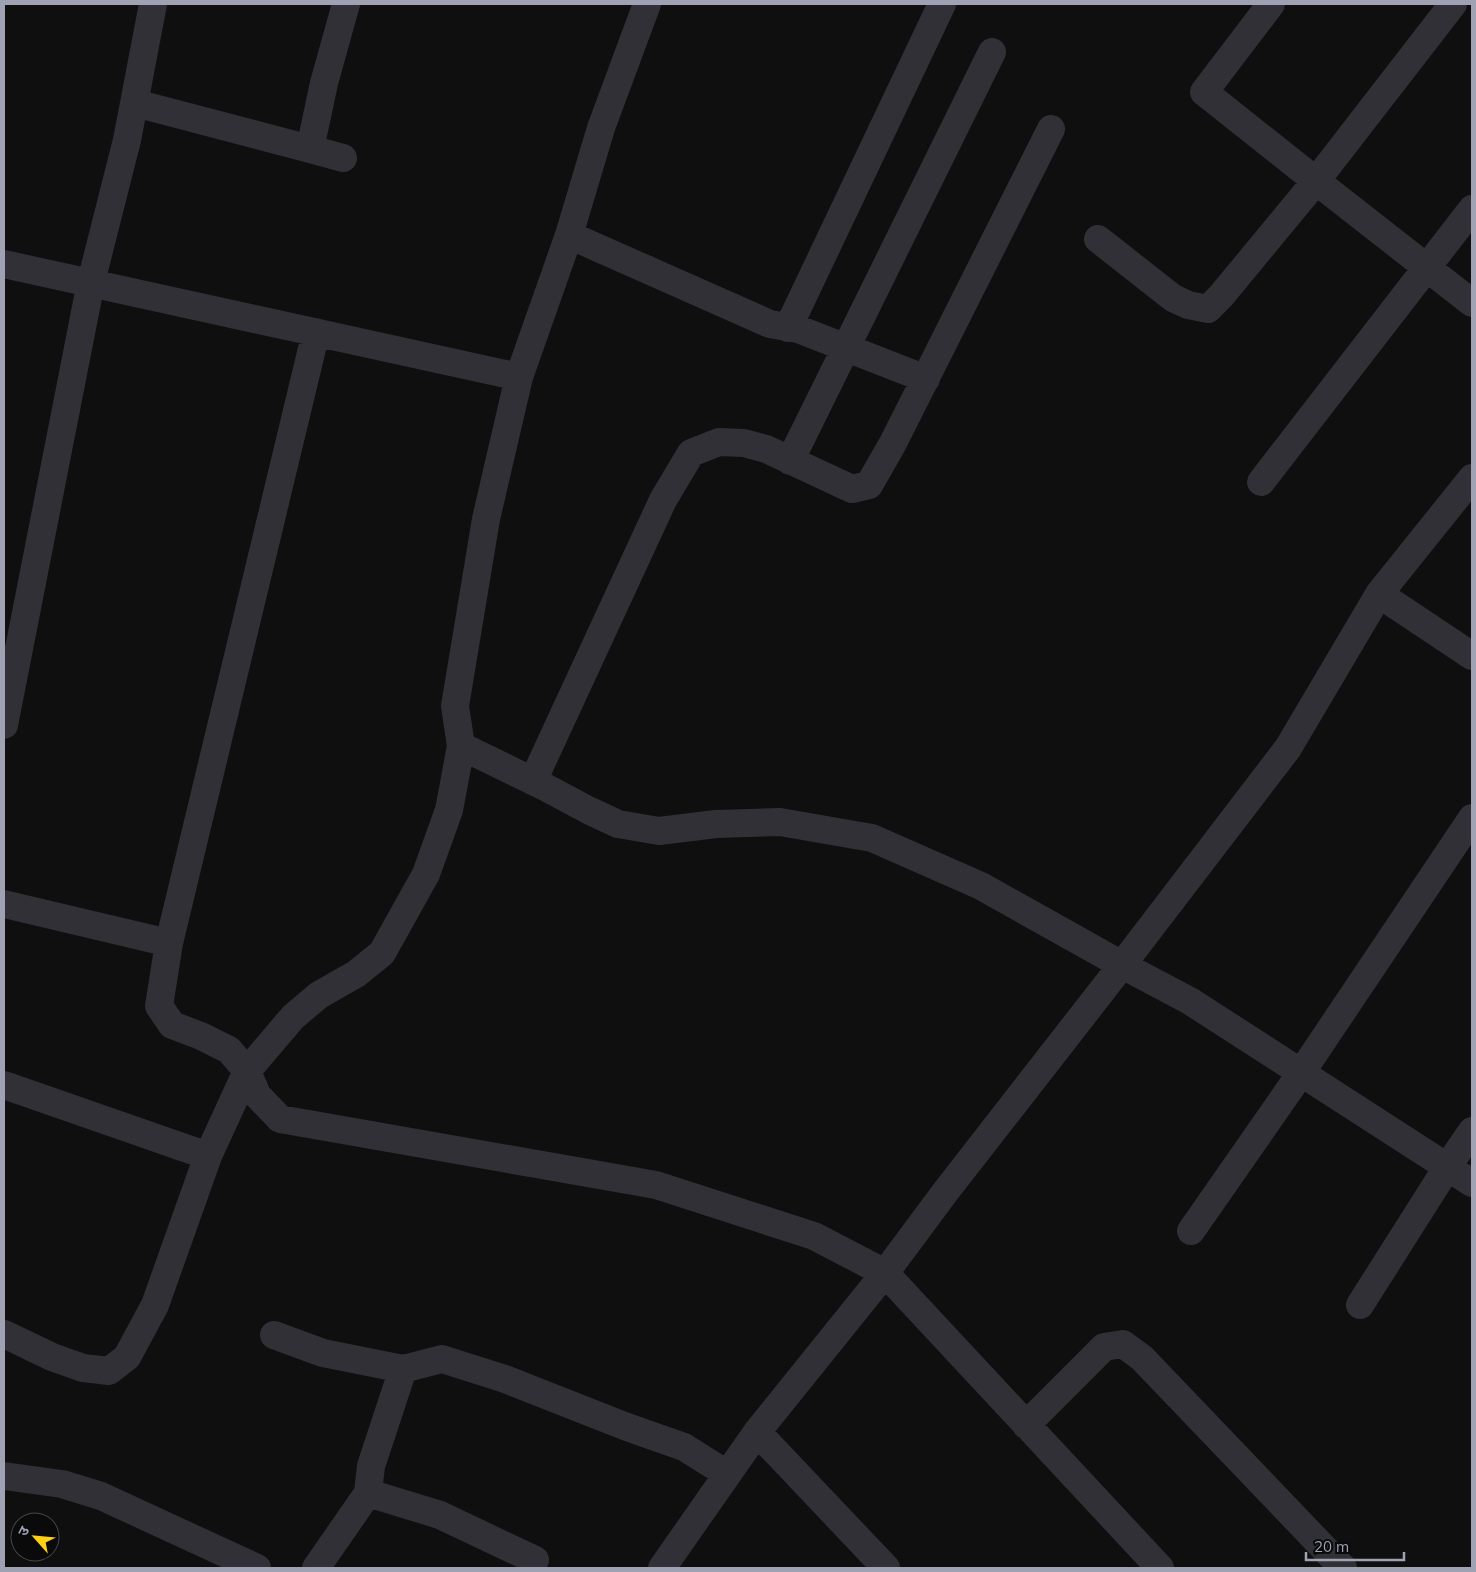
<svg xmlns="http://www.w3.org/2000/svg" width="1476" height="1572" viewBox="0 0 1476 1572" font-family="Mulish,'Noto Sans Devanagari',sans-serif">
	<style>
		.lines { fill: none; stroke-linecap: round; stroke-linejoin: round }
		.minor { stroke: #303036; stroke-width: 28 }
	</style>
	<rect width="100%" height="100%" fill="#0f0f10"/>
	<g class="lines">
		<path class="minor" d="M1453 4 1316 181 1472 303
			M135 103 310 149 324 83 346 4
			M310 149 343 158
			M569 235 770 324 798 329 926 379
			M1098 239 1173 298 1188 305 1208 309 1221 296 1316 181 1204 92 1271 4
			M4 264 519 377
			M788 328 942 4
			M316 332 169 943 159 1006 172 1025 201 1036 229 1050 247 1071 257 1095 280 1119 656 1185 814 1236 885 1273 1160 1568
			M790 461 992 52
			M1261 482 1472 209
			M1379 594 1472 656
			M4 725 91 282 127 140 153 4
			M461 746 545 787 588 810 618 824 659 831 716 824 780 822 872 838 981 886 1122 965 1190 1001 1472 1183
			M533 781 663 500 691 453 719 442 744 443 766 449 852 489 869 485 893 443 1051 129
			M4 904 169 943
			M4 1085 208 1156
			M1191 1231 1301 1073 1472 818
			M1360 1305 1448 1166 1472 1131
			M4 1334 52 1357 83 1368 109 1371 127 1357 155 1305 208 1156 247 1071 293 1017 319 995 356 974 382 953 426 874 449 810 461 746 455 706 486 519 519 377 569 235 601 128 647 4
			M274 1335 323 1353 403 1369 371 1466 368 1493 316 1568
			M403 1369 442 1359 505 1379 627 1427 684 1447 727 1474
			M1026 1425 1104 1347 1123 1344 1142 1358 1343 1568
			M757 1432 886 1568
			M4 1476 62 1484 101 1496 257 1568
			M368 1493 440 1515 535 1560
			M662 1568 757 1432 885 1273 946 1191 1122 965 1288 748 1379 594 1472 478"/>
	</g>
	<rect width="1476" height="1572" fill="none" stroke="#9ea2b3" stroke-width="10"/>
	<g transform="translate(35 1537) rotate(297)"><circle r="24" fill="#0a0a0b" stroke="#45474e"/>
	<path d="M0-4L9 19L0 12L-9 19Z" fill="#ffcf18"/>
	<text y="-8" font-size="14" font-weight="bold" text-anchor="middle" fill="#9ea2b3">उ</text>
	</g>
	<path d="M1306 1552v8h98v-8" fill="none" stroke="#9ea2b3" stroke-width="2.5"/>
	<text x="1314" y="1552" font-size="15" fill="#9ea2b3" stroke="#0a0a0b" stroke-width="4" paint-order="stroke">20 m</text>
</svg>
